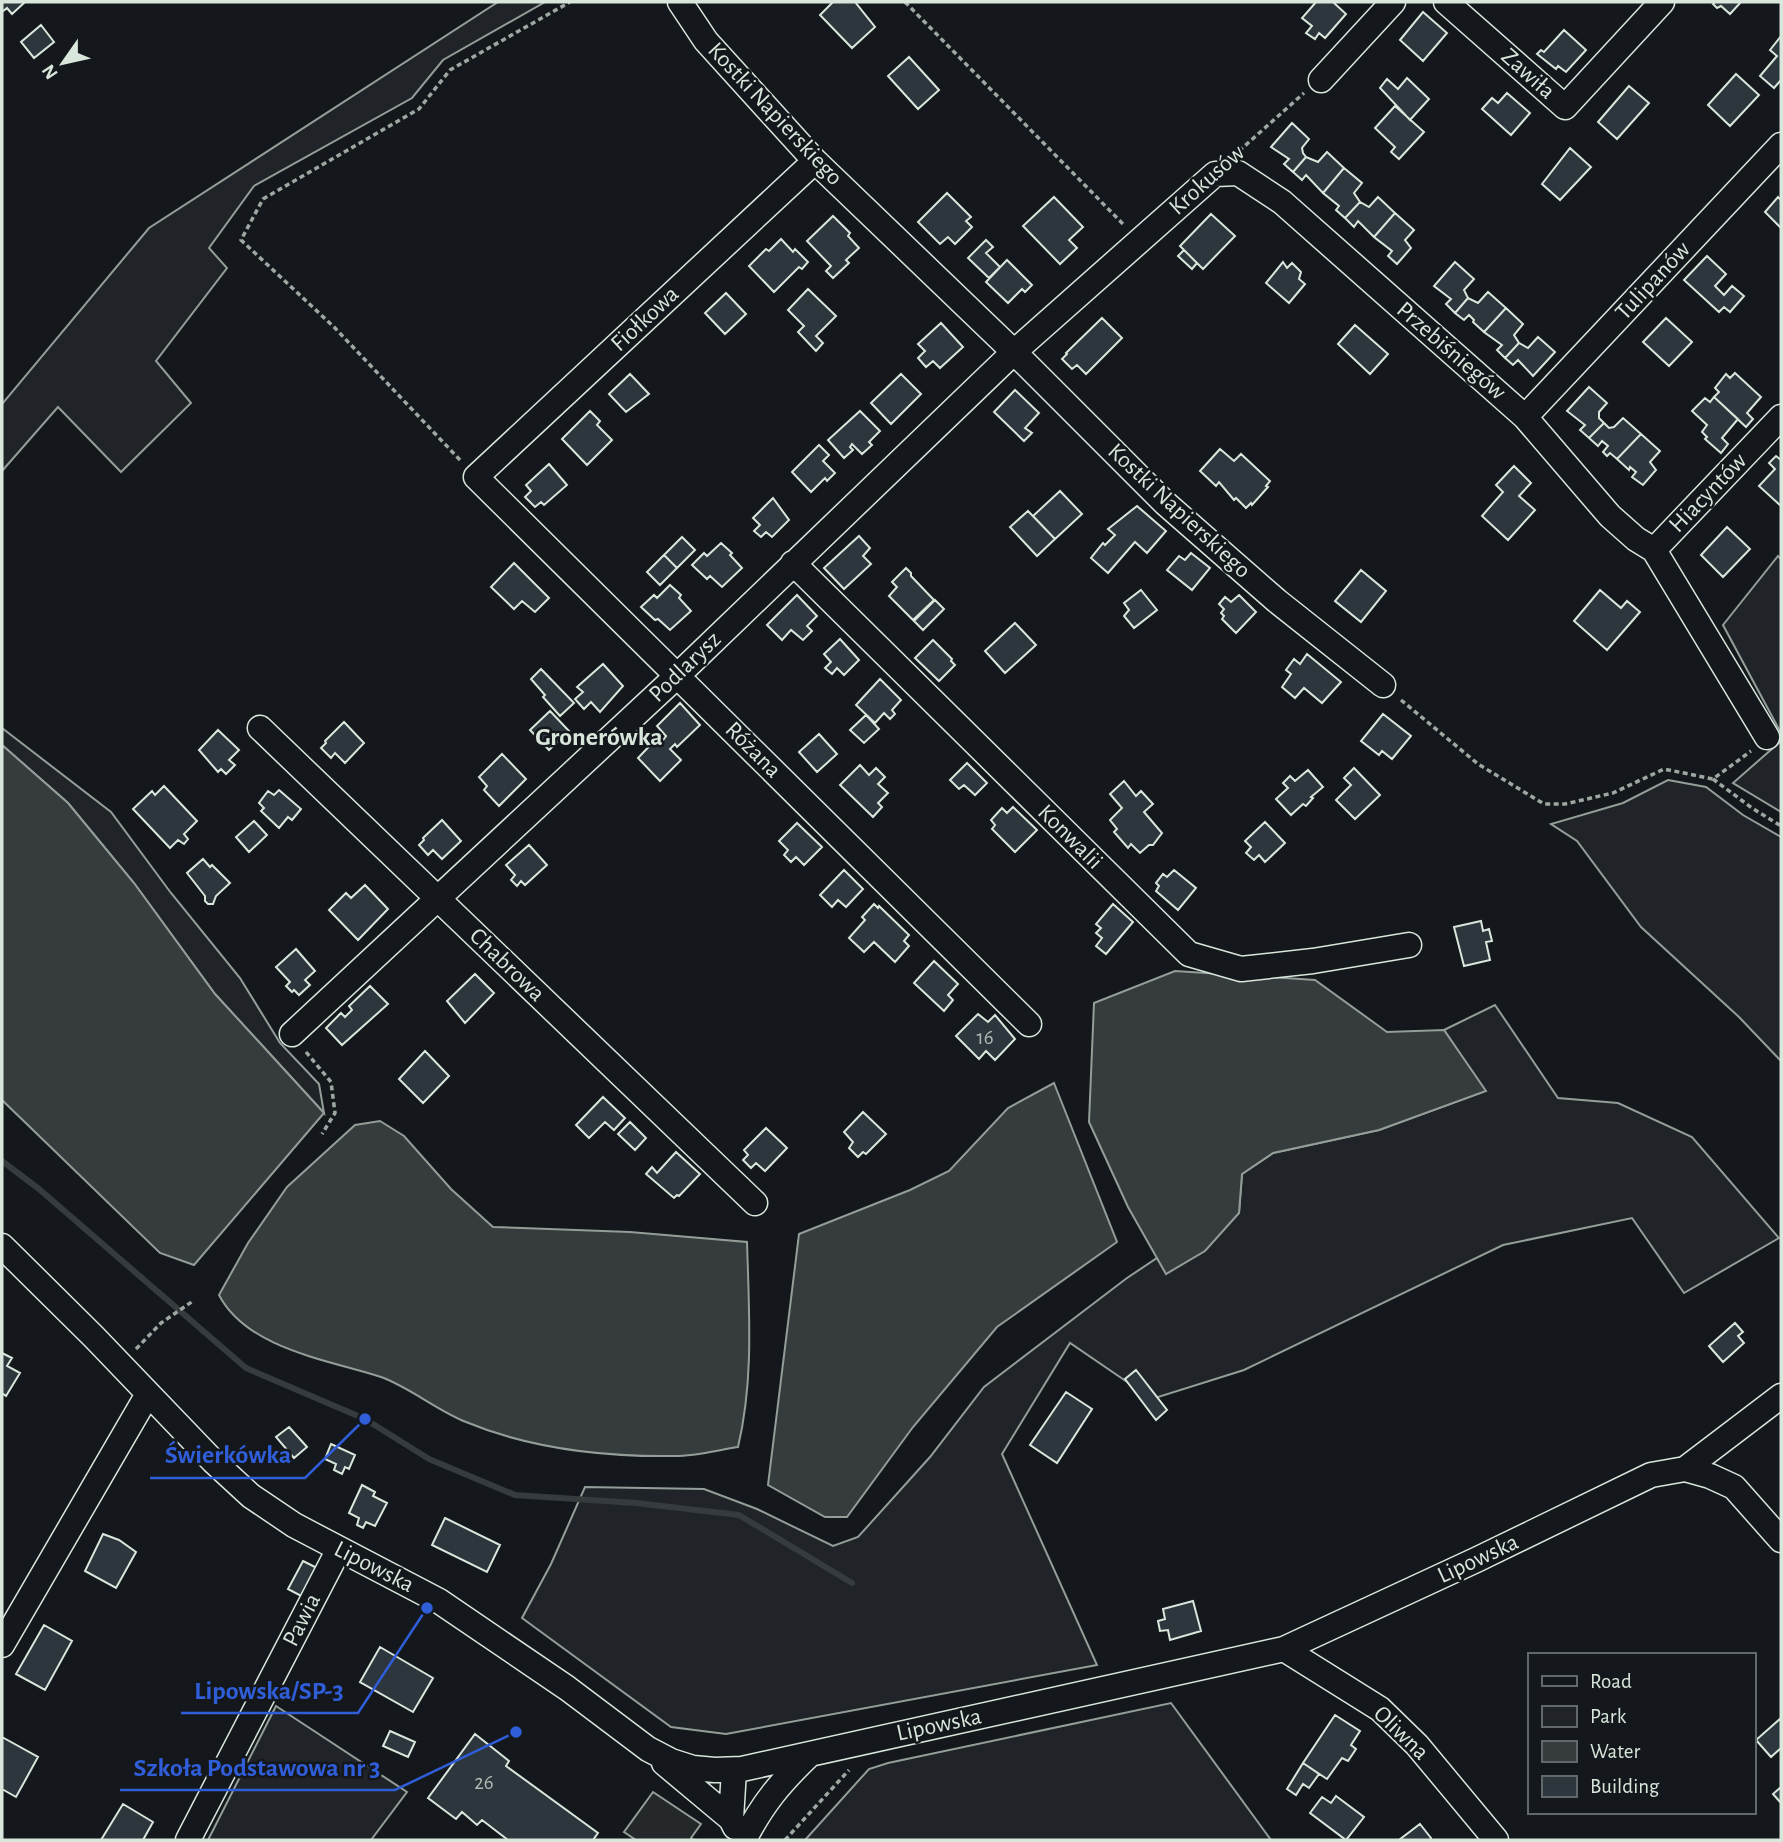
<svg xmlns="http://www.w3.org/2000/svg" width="1783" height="1842" viewBox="0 0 1783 1842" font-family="'Alegreya Sans',sans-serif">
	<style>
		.green { fill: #202428; stroke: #939e99; stroke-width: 2 }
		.parking { fill: #24282b; stroke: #939e99; stroke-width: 2 }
		.water { fill: #363b3e; stroke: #939e99; stroke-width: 2 }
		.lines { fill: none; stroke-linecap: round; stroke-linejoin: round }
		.stream { stroke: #363b3e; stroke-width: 6 }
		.building { fill: #2c363c; stroke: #d8e6dc; stroke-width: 2 }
		.minor-casing { stroke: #d8e6dc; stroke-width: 27 }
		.path { stroke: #9da8a2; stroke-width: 3.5; stroke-dasharray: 5 3.5; stroke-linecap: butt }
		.minor { stroke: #14181c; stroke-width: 24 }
		.labels { text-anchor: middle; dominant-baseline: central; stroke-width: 5; stroke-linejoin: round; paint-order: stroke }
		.number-label { font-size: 21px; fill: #adbab4 }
		.street-label { font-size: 24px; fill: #d8e6dc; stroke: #14181c }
		.neighbourhood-label { font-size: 26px; font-weight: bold; fill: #d8e6dc; stroke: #14181c }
		.leader { fill: none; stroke: #305dd8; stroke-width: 2.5 }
		.callout-dot { fill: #305dd8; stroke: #14181c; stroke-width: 2.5 }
		.callout-label { font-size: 26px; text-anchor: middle; font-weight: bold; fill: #305dd8; stroke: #14181c; stroke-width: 5; stroke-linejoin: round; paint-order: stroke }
	</style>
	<rect width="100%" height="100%" fill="#14181c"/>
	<path class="green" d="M498 2H545L443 60 412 98 254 186 209 248 227 268 156 361 191 403 121 472 58 407 2 471V404L149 228Z
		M1778 556 1781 559V733L1723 625Z
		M2 728 111 812 171 893 240 978 280 1043 319 1084 324 1113 215 994 134 883 68 803 2 745Z
		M1781 741V812L1733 783Z
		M1668 780 1706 787 1743 815 1781 837V1061L1739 1017 1641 927 1577 841 1551 824 1623 803Z
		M1495 1005 1558 1098 1618 1103 1692 1137 1779 1238 1684 1293 1632 1218 1503 1245 1244 1370 1152 1399 1070 1343 1002 1454 1097 1665 726 1734 671 1727 522 1618 551 1564 585 1487 704 1489 757 1509 833 1546 858 1537 930 1457 984 1387 1127 1278 1157 1258 1166 1273 1239 1213 1242 1174 1273 1153 1379 1130 1485 1091 1444 1030Z
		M1171 1703 1271 1840H805L869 1769 888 1763Z
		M276 1706 407 1792 371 1840H208Z"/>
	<path class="parking" d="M653 1792 701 1824 691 1838 694 1840H636L624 1832Z"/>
	<path class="water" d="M2 745 68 803 134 883 215 994 324 1113 194 1265 160 1253 2 1100Z
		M1175 971 1315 980 1387 1032 1444 1030 1486 1091 1379 1130 1273 1153 1242 1174 1239 1213 1205 1251 1166 1274 1128 1207 1089 1122 1094 1003Z
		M1054 1083 1117 1242 997 1327 913 1427 847 1517H825L768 1485 799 1234 910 1190 949 1171 1008 1108Z
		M380 1121 404 1136 451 1189 493 1227 630 1232 747 1242C749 1311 754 1380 738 1447 718 1450 696 1456 675 1456 605 1457 531 1449 466 1422 436 1410 411 1388 381 1377 329 1360 247 1349 219 1295L248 1243 287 1187 355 1125Z"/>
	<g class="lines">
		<path class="stream" d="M2 1161 39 1189 246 1368 365 1419 429 1459 515 1495 636 1503 739 1515 852 1583"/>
	</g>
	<path class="building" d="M2 2H25L12 14 7 8 2 12Z
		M833 2H855L875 27 852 48 820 15Z
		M1316 2H1333L1346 14 1325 38 1319 33 1315 39 1306 33 1312 26 1302 18Z
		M1715 2H1741L1730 14 1721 6 1717 8 1713 4Z
		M1423 12 1447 33 1423 61 1400 40Z
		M41 25 54 42 34 58 21 42Z
		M1564 30 1586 50 1566 72 1558 66 1556 69 1537 54 1541 50 1544 52Z
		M1781 36V80L1774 88 1760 76 1777 56 1770 50Z
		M909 57 939 90 918 109 888 76Z
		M1736 74 1759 95 1730 126 1708 105Z
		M1407 78 1429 99 1410 120 1380 88 1387 79 1398 89Z
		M1629 86 1649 103 1617 139 1598 122Z
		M1507 93 1530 113 1511 135 1482 109 1492 98 1498 103Z
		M1395 106 1424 132 1399 159 1391 152 1395 147 1375 128Z
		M1292 123 1309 139 1302 148 1303 153 1306 157 1293 172 1284 164 1289 159 1271 147Z
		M1570 148 1591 167 1560 200 1542 184Z
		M1327 152 1344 168 1323 193 1306 175 1302 180 1293 172 1306 157 1318 162Z
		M1344 168 1362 183 1354 193 1360 202 1345 218 1336 210 1339 206 1323 193Z
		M947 193 971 217 966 221 972 227 955 244 948 237 940 244 918 222Z
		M1054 197 1083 227 1069 240 1077 248 1060 264 1023 226Z
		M1378 197 1395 213 1374 237 1358 221 1354 227 1345 218 1360 202 1369 207Z
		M1778 197 1781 200V228L1765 212Z
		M1395 213 1414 230 1405 240 1411 248 1397 264 1388 256 1392 251 1374 237Z
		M1211 214 1235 236 1203 269 1180 246Z
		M833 216 850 233 848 236 859 248 846 260 849 263 833 278 826 271 831 266 807 241Z
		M781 239 793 252 795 249 808 262 802 269 799 267 774 292 749 266 766 249 769 251Z
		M986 240 993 247 986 253 1000 267 989 278 968 258Z
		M1184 250 1197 263 1192 269 1178 256Z
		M1707 256 1726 274 1715 286 1724 295 1732 286 1744 296 1730 312 1724 307 1719 312 1684 280Z
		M1007 260 1032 285 1025 292 1022 289 1008 303 986 282Z
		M1283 262 1287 268 1292 263 1301 272 1299 279 1305 284 1289 303 1266 283Z
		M1455 262 1474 279 1464 290 1468 298 1455 313 1446 304 1451 299 1434 286Z
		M808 289 836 316 816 336 823 343 816 351 798 332 804 326 788 310Z
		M1488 292 1506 308 1484 332 1473 322 1474 320 1469 315 1464 320 1455 313 1468 298 1478 303Z
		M726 293 746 314 725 334 705 313Z
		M1506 308 1523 324 1514 335 1519 343 1505 358 1497 350 1502 345 1484 332Z
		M1102 318 1122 338 1086 374 1077 365 1072 369 1062 359 1067 354 1066 353Z
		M1666 318 1692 342 1669 366 1643 342Z
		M941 323 963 347 940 368 933 361 926 367 918 358 925 351 918 344Z
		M1355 325 1388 354 1370 374 1338 344Z
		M1538 337 1555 352 1533 376 1518 360 1513 365 1505 358 1519 343 1528 348Z
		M1735 373 1761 397 1747 413 1753 419 1746 427 1714 397 1719 392 1715 388 1726 374 1730 378Z
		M630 374 649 394 626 412 609 394Z
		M901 374 921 394 891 424 871 403Z
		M1589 387 1607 403 1599 412V418L1604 423 1589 438 1580 430 1585 425 1567 411Z
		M1015 390 1039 413 1025 428 1032 433 1024 441 994 412Z
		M1714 397 1738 419 1722 438 1728 444 1721 453 1705 439 1707 437 1702 432 1707 425 1692 411 1705 398 1710 402Z
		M590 411 600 421 597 425 612 440 587 465 562 439Z
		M860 411 880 431 869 442 872 445 862 454 852 444 850 447 853 450 844 458 828 440Z
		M1623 418 1641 434 1617 459 1610 453 1607 456 1603 452 1608 446 1602 441 1598 446 1589 438 1604 423 1609 428 1614 427Z
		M1641 434 1660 451 1650 462 1656 470 1643 485 1632 477 1636 472 1630 467 1629 470 1617 459Z
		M819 445 829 455 823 461 835 473 827 481 825 478 811 492 792 472Z
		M1220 449 1234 461 1241 454 1270 481 1266 486 1268 487 1252 505 1251 503 1246 508 1236 498 1234 500 1219 482 1216 486 1200 471Z
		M1776 456 1781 460V506L1759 486 1775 469 1769 463Z
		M549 464 567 485 544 505 541 502 535 507 525 497 531 491 526 485Z
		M1514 466 1531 483 1519 496 1535 510 1508 540 1482 516 1503 492 1496 485Z
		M1060 491 1082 514 1055 539 1033 516Z
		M773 498 789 520 772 537 766 532 761 537 754 531 760 525 753 518Z
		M1137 506 1166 531 1147 553 1135 542 1108 573 1091 558 1103 543 1105 545 1115 535 1108 529Z
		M1028 511 1055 539 1037 556 1010 527Z
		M1727 527 1750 549 1723 577 1701 555Z
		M859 536 870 548 863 556 871 564 844 589 824 568Z
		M682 537 695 550 677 568 664 555Z
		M721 543 732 553 730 555 742 568 722 587 710 576 707 579 692 565 704 553 707 556Z
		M1191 553 1210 568 1192 590 1167 570 1179 556 1185 560Z
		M664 555 677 568 660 585 647 572Z
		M514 563 549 598 535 612 522 601 514 609 491 587Z
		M906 568 911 573V576L934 600 913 620 889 596 897 587 892 582Z
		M1361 570 1386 591 1361 622 1335 601Z
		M670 585 681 595 679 598 691 611 670 630 658 619 655 620 641 607 654 595 657 598Z
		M1141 590 1157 610 1134 628 1124 616 1129 610 1124 603Z
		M1600 590 1621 608 1627 601 1640 612 1607 650 1574 621Z
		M797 595 817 616 807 626 812 631 803 640 791 630 782 640 767 625Z
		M1239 595 1256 612 1236 633 1222 619 1224 616 1221 613 1224 609 1219 604 1225 597 1231 602Z
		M935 600 944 609 923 630 914 621Z
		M1015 623 1036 645 1005 673 985 651Z
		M840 639 859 660 844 675 837 668 832 674 825 668 831 662 824 654Z
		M933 640 952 659 951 661 955 665 939 681 915 658Z
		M1307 654 1341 682 1322 703 1304 688 1295 698 1282 687 1291 674 1286 670 1294 659 1300 664Z
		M603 664 623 686 600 712 591 702 584 709 575 699 583 692 577 687Z
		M541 669 574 703 560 716 543 697 545 695 531 679Z
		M880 679 901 700 892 710 895 714 890 719 884 713 875 723 856 705Z
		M680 703 700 725 677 747 675 744 670 749 681 760 660 781 638 758 659 736 663 740 666 736 657 726Z
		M550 711 569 731 549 750 530 730Z
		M1383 714 1411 736 1392 759 1382 751 1379 755 1361 741Z
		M866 715 879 729 864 743 850 730Z
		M344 722 364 743 345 763 335 753 331 758 321 748 326 743 325 741Z
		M218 730 239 750 229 760 235 765 226 774 221 769 218 772 199 750Z
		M819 734 837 754 817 772 799 752Z
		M502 754 526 779 499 806 484 790 487 786 479 777Z
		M967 763 987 783 975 795 964 785 959 789 950 780Z
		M860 765 869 775 876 768 885 777 878 784 888 793 878 803 882 807 873 817 840 785Z
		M1354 768 1380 795 1355 819 1336 800 1351 785 1344 778Z
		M1308 770 1323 787 1311 797 1313 798 1306 806 1303 804 1291 815 1276 799 1288 788 1283 783 1290 776 1295 781Z
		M1124 781 1136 796 1141 791 1153 804 1144 812 1162 833 1153 845H1149L1140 853 1131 844 1128 848 1114 832 1117 829 1110 820 1122 808 1110 794Z
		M164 786 197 821 184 834 188 839 184 844 178 840 170 848 133 809 152 791 155 795Z
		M279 790 301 809 292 820 288 817 279 828 261 811 264 808 259 803 268 791 274 795Z
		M1013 807 1037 830 1015 852 992 829 995 825 991 820 1002 808 1007 813Z
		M442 820 461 841 442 859 433 850 428 855 419 845 424 840 423 838Z
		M254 821 267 835 249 852 236 837Z
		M1265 822 1285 843 1265 862 1259 855 1254 860 1246 853 1251 847 1245 841Z
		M797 823 822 847 804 865 796 857 791 862 784 855 788 850 779 841Z
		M529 845 547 865 525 885 521 881 517 886 511 880 515 875 506 865Z
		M203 859 210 867 212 865 230 883 216 896 213 904H208L205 901V896L187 873Z
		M844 870 863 889 846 907 838 900 832 907 820 895Z
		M1174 870 1196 888 1178 910 1156 891 1159 886 1156 883 1163 874 1167 877Z
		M365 885 388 909 358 940 329 910 346 893 351 898Z
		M874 904 878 908 879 906 909 935 904 941 909 946 895 962 874 942 864 952 849 938 865 920 862 917Z
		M1113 904 1133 922 1106 954 1096 946 1102 938 1096 933 1101 928 1096 924Z
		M1481 921 1483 931 1489 929 1492 941 1486 942 1490 960 1464 966 1454 927Z
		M296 949 315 971 305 980 310 985 299 995 294 990 292 992 286 986 290 982 276 967Z
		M934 961 958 984 948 995 953 1000 944 1011 914 983Z
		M475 974 494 993 465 1023 447 1001Z
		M370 986 388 1004 342 1045 326 1028 341 1013 345 1017 352 1010 349 1006Z
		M978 1014 988 1022 995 1015 1015 1039 995 1060 986 1051 979 1059 956 1036Z
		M425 1051 449 1076 423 1103 399 1079Z
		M603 1097 625 1118 614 1130 605 1122 589 1138 576 1125Z
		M863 1112 886 1134 866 1154 863 1152 858 1157 849 1148 853 1142 844 1132Z
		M630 1122 646 1138 635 1150 618 1134Z
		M766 1128 787 1148 765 1171 756 1163 751 1168 743 1160 748 1155 744 1150Z
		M676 1152 700 1174 679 1196 677 1195 674 1198 646 1174 652 1167 657 1173Z
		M1735 1323 1743 1332 1738 1336 1744 1343 1723 1362 1709 1346Z
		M2 1353 12 1358 7 1366 20 1373 6 1396 2 1393Z
		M1136 1370 1167 1410 1156 1420 1125 1379Z
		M1066 1392 1092 1409 1057 1463 1030 1445Z
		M289 1427 307 1447 294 1458 276 1437Z
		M331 1444 355 1455 349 1469 345 1467 342 1474 334 1470 336 1464 325 1459Z
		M362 1485 375 1492 373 1496 387 1503 375 1526 366 1522 363 1528 357 1525 359 1518 349 1513Z
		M445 1518 500 1545 487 1572 432 1545Z
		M103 1534 119 1540 136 1552 116 1588 85 1571Z
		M303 1561 319 1569 303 1597 288 1589Z
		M1193 1601 1201 1631 1170 1640 1168 1630 1160 1631 1158 1621 1165 1619 1163 1609Z
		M44 1625 72 1641 45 1690 16 1674Z
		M380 1647 433 1678 413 1712 360 1682Z
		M1335 1715 1360 1731 1351 1745 1356 1749 1348 1761 1342 1758 1327 1779 1303 1763Z
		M1781 1718V1748L1771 1757 1756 1740Z
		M390 1731 415 1742 408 1757 383 1746Z
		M475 1734 509 1761 506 1766 598 1833 593 1840H508L482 1820 477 1825 462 1812 456 1819 428 1798Z
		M2 1737 38 1757 16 1797 2 1789Z
		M1303 1763 1319 1774 1309 1788 1303 1784 1296 1795 1287 1789Z
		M1781 1787V1803L1773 1794Z
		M1336 1796 1364 1817 1346 1840 1310 1813 1322 1797 1331 1803Z
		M123 1804 153 1822 143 1840H101Z
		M1420 1824 1431 1838 1430 1840H1399Z"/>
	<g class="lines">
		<defs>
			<path id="minor" d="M680 2 706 41 815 161 1014 352 1165 503 1277 601 1383 685
				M1446 2 1565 107 1662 2
				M1321 80 1393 2
				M815 161 476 477 1029 1024
				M1525 417 1781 145
				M1654 550 1767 737
				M793 563 1189 954 1241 969 1313 961 1409 945
				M260 728 755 1203
				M292 1034 677 676 1014 352 1215 174 1238 173 1282 202 1525 417 1610 516 1636 539 1654 550 1781 417
				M2 1246 94 1337 213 1461 251 1496 294 1525 439 1601 567 1688 648 1749 671 1761 693 1768 715 1770 742 1769 1284 1649 1476 1560 1651 1475 1685 1469 1710 1476 1734 1487 1781 1540
				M1685 1469 1781 1396
				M2 1645 148 1394
				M1284 1649 1380 1709 1417 1745 1496 1840
				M664 1763 731 1819
				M734 1770 731 1819 735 1827
				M188 1840 339 1549
				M744 1840C763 1803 780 1783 810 1754"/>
		</defs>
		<use href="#minor" class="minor-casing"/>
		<path class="path" d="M905 2 1123 224
			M1239 151 1304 93
			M460 460 334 327 241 240 263 199 419 109 450 70 570 2
			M1401 700 1478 764 1544 804H1565L1613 793 1664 769 1713 779 1751 751
			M1713 779 1752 808 1781 826
			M306 1052 331 1082 335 1113 322 1134
			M136 1349 161 1323 193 1301
			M785 1840 849 1770"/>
		<use href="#minor" class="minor"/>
	</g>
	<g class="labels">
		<g class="number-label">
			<text x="985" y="1037">16</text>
			<text x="484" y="1782">26</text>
		</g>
		<g class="street-label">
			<text transform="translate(1528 74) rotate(42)">Zawiła</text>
			<text transform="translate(775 114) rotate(47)">Kostki Napierskiego</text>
			<text transform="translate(1207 180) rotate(-42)">Krokusów</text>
			<text transform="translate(1653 281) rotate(-47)">Tulipanów</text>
			<text transform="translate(645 319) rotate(-43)">Fiołkowa</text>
			<text transform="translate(1451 351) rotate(41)">Przebiśniegów</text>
			<text transform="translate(1708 493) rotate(-46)">Hiacyntów</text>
			<text transform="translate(1179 511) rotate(43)">Kostki Napierskiego</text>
			<text transform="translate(685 667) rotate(-44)">Podlarysz</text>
			<text transform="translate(753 750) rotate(45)">Różana</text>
			<text transform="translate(1070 837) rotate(45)">Konwalii</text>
			<text transform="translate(507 965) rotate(44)">Chabrowa</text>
			<text transform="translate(1478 1559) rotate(-25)">Lipowska</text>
			<text transform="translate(374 1567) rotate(27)">Lipowska</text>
			<text transform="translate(302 1620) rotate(-63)">Pawia</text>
			<text transform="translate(939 1725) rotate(-12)">Lipowska</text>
			<text transform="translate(1401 1733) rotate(44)">Oliwna</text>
		</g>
		<g class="neighbourhood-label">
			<text x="599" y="737">Gronerówka</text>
		</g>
	</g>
	<path class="leader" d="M365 1419L305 1478H150M427 1608L358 1713H181M516 1732L395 1790H120"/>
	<g class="callout-dot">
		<circle cx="365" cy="1419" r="7"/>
		<circle cx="427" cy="1608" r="7"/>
		<circle cx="516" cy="1732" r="7"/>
	</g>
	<g class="callout-label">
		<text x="228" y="1463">Świerkówka</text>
		<text x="269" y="1699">Lipowska/SP-3</text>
		<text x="257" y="1776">Szkoła Podstawowa nr 3</text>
	</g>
	<rect width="1783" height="1842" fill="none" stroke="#d8e6dc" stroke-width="7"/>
	<rect x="1528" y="1653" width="228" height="161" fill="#14181c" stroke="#626a69" stroke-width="2"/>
	<rect x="1542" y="1676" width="35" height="10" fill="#14181c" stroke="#626a69" stroke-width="2"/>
	<text x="1590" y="1688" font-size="21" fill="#d8e6dc">Road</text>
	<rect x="1542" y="1706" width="35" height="21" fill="#202428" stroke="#626a69" stroke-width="2"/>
	<text x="1590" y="1723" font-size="21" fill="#d8e6dc">Park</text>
	<rect x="1542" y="1741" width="35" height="21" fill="#363b3e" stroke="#626a69" stroke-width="2"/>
	<text x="1590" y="1758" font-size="21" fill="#d8e6dc">Water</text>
	<rect x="1542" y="1776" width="35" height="21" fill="#2c363c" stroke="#626a69" stroke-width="2"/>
	<text x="1590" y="1793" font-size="21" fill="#d8e6dc">Building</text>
	<g transform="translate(63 63) rotate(236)" stroke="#14181c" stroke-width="5" paint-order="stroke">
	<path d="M0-5L12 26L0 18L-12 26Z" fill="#d8e6dc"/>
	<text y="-10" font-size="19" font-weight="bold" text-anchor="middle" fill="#d8e6dc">N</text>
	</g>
</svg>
